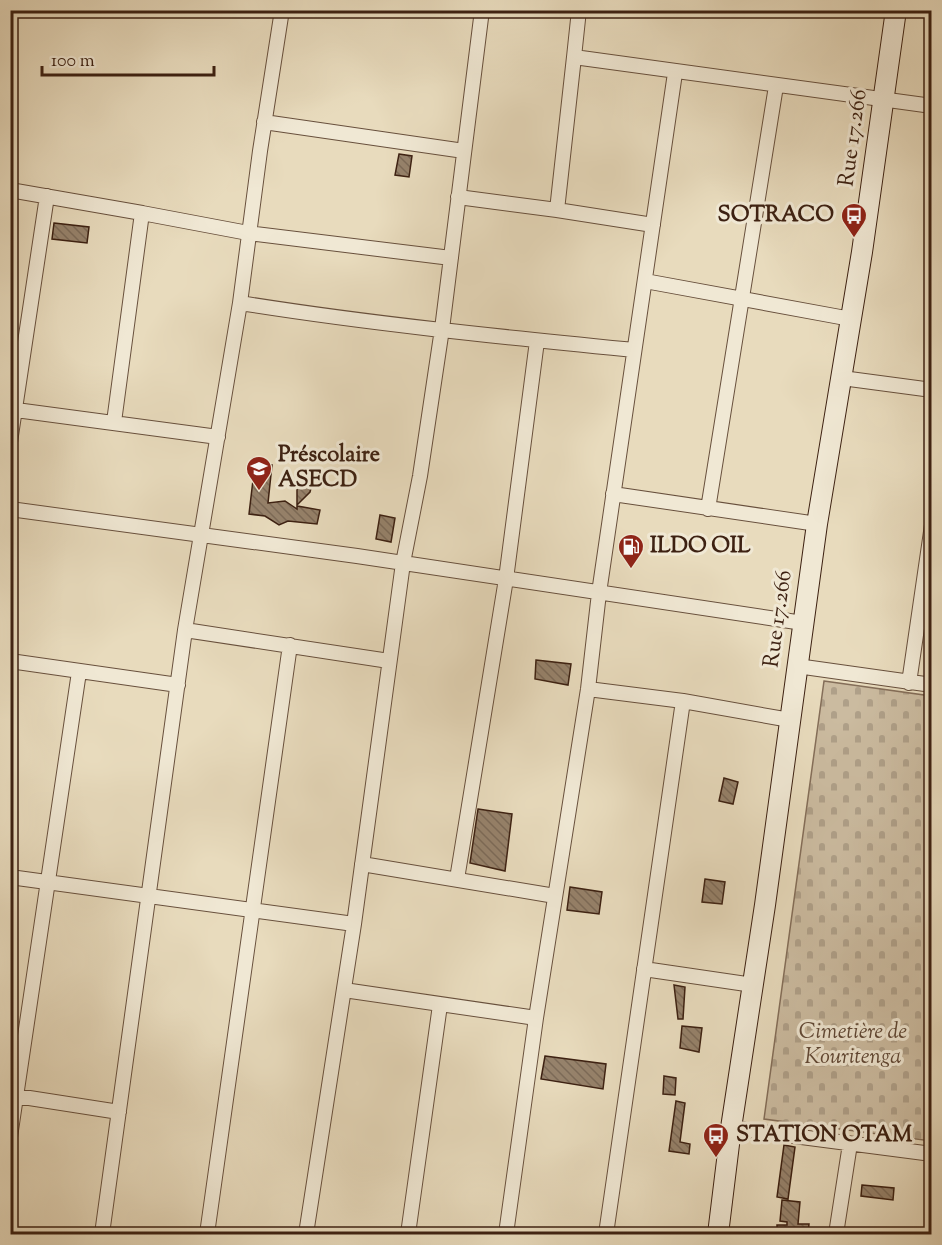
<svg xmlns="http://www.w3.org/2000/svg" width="942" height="1245" viewBox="0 0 942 1245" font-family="'Sorts Mill Goudy',serif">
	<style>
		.cemetery { fill: url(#cemetery-stones); stroke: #846e59; stroke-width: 1.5 }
		.building { fill: url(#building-back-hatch); stroke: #3d2112; stroke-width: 1.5 }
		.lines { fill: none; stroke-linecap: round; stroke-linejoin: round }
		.street-casing { stroke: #68503d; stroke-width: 16 }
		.secondary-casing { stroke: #3d2112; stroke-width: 22 }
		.street { stroke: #f0e8d4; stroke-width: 14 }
		.secondary { stroke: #f0e8d4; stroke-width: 20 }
		.labels { text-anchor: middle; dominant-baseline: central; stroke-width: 6; stroke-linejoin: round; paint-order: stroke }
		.street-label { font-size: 22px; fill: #3d2112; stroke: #f0e8d4 }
		.poi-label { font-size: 22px; font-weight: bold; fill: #3d2112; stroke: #f0e8d4; text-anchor: start }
		.park-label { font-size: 22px; font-style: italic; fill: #604836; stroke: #f0e8d4 }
	</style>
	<defs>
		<pattern id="cemetery-stones" width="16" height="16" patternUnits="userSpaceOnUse" patternTransform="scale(1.5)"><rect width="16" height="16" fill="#cbbba0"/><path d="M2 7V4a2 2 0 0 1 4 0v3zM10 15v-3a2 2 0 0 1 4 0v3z" fill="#afa089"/></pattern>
		<pattern id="building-back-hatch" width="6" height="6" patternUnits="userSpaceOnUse" patternTransform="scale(1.5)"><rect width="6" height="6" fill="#96826b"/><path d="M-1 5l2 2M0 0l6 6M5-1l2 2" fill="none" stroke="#7c6a57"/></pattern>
	</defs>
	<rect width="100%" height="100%" fill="#e8dbbd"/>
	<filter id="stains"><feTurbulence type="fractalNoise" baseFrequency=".00333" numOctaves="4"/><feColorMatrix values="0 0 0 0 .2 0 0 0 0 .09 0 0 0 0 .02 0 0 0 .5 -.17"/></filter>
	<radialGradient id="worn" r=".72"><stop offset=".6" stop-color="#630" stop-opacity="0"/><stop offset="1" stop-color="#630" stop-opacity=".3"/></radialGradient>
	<path class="cemetery" d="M824 681 931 696V1141L764 1119Z"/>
	<path class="building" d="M399 154 412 156 409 177 395 175Z
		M54 223 89 227 87 243 52 239Z
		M255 463 272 465 268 503 285 501 297 509V506L320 510 317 524 288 521 279 525 265 516 249 514Z
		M297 481 306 482 311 488 310 492 297 505Z
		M380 515 395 518 391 542 376 539Z
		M536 660 571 664 568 685 535 679Z
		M724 778 738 782 733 804 719 801Z
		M478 809 512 814 505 871 470 863Z
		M705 879 725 882 722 904 702 902Z
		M570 887 602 892 599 914 567 910Z
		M674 985 685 987 683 1019H678Z
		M682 1026 702 1028 699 1052 680 1048Z
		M545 1056 606 1064 603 1089 541 1079Z
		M664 1076 676 1078 675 1095 663 1094Z
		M676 1101 685 1103 680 1142 690 1144 689 1154 669 1151Z
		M784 1145 795 1147 788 1199 777 1197Z
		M862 1185 894 1188 893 1200 861 1196Z
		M782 1200 800 1202 798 1224H809L808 1234 777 1230V1225H787V1222L780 1221Z"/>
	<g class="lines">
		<defs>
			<path id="street" d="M579 10 574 57 932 106
				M574 57 557 210 653 225
				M264 122 464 151
				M10 190 142 213
				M458 197 557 210
				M645 281 851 319
				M240 303C371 324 503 337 634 350
				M842 378 932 390
				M16 410 218 437
				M114 422 142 213 248 233 451 258
				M10 442 47 196
				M613 494 817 524
				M10 509 357 556 803 623
				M708 509 776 86
				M185 630 389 661
				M10 661 178 685
				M797 666 932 685
				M909 683 932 525
				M588 689 683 701 790 720
				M362 864 555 896
				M10 877 354 924
				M457 879 506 579 537 341
				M644 969 753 985
				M344 990 536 1018
				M10 1095 119 1112
				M731 1128 932 1154
				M10 1137 79 672
				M102 1234 185 630 240 303 260 151 282 10
				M207 1234 290 645
				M306 1234 354 924 403 563 420 476 442 329 482 10
				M408 1234 440 1005
				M506 1234 536 1018 588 689 599 593 675 73
				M606 1234 683 701
				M836 1234 850 1144"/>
			<path id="secondary" d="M718 1234 731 1128 765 905 817 524 862 252 896 10"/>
		</defs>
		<use href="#street" class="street-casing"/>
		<use href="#secondary" class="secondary-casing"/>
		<use href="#street" class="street"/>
		<use href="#secondary" class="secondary"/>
	</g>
	<defs>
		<symbol id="bus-pin" viewBox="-11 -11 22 30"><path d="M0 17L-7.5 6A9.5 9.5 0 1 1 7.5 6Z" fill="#8f2418" stroke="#f0e8d4"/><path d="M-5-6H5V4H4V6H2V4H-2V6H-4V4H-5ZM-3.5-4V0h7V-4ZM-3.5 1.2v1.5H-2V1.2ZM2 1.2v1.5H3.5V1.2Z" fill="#fff"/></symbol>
		<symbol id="school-pin" viewBox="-11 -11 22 30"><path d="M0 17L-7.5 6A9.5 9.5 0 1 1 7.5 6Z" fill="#8f2418" stroke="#f0e8d4"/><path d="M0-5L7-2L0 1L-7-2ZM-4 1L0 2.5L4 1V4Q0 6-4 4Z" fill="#fff"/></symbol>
		<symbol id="fuel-pin" viewBox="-11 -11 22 30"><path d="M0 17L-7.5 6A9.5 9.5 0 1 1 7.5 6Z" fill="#8f2418" stroke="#f0e8d4"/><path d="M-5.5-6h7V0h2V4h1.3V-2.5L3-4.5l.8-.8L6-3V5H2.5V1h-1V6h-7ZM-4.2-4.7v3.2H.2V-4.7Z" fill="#fff"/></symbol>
	</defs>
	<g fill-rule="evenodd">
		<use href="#bus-pin" x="839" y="201" width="30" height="40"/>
		<use href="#school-pin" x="244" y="454" width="30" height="40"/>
		<use href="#fuel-pin" x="616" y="532" width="30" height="40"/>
		<use href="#bus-pin" x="701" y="1121" width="30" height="40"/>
	</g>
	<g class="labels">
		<g class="street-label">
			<text transform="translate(854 138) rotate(-82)">Rue 17.266</text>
			<text transform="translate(779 619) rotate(-82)">Rue 17.266</text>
		</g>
		<g class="poi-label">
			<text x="834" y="216" text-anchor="end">SOTRACO</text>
			<text x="278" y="456">Préscolaire<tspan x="278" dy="25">ASECD</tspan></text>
			<text x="650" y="547">ILDO OIL</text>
			<text x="736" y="1136">STATION OTAM</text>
		</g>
		<g class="park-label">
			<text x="853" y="1033">Cimetière de<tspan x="853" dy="25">Kouritenga</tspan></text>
		</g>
	</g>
	<rect width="942" height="1245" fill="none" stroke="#e8dbbd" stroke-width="36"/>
	<rect x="12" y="12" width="918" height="1221" fill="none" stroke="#3d2112" stroke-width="3"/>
	<rect x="18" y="18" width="906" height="1209" fill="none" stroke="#3d2112" stroke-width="1.5"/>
	<path d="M42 66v9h172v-9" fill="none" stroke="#3d2112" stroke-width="3"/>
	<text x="51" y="66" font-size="18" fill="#3d2112" stroke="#f0e8d4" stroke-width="4.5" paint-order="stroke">100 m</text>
	<rect width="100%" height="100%" filter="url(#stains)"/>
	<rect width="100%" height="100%" fill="url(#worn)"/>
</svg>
